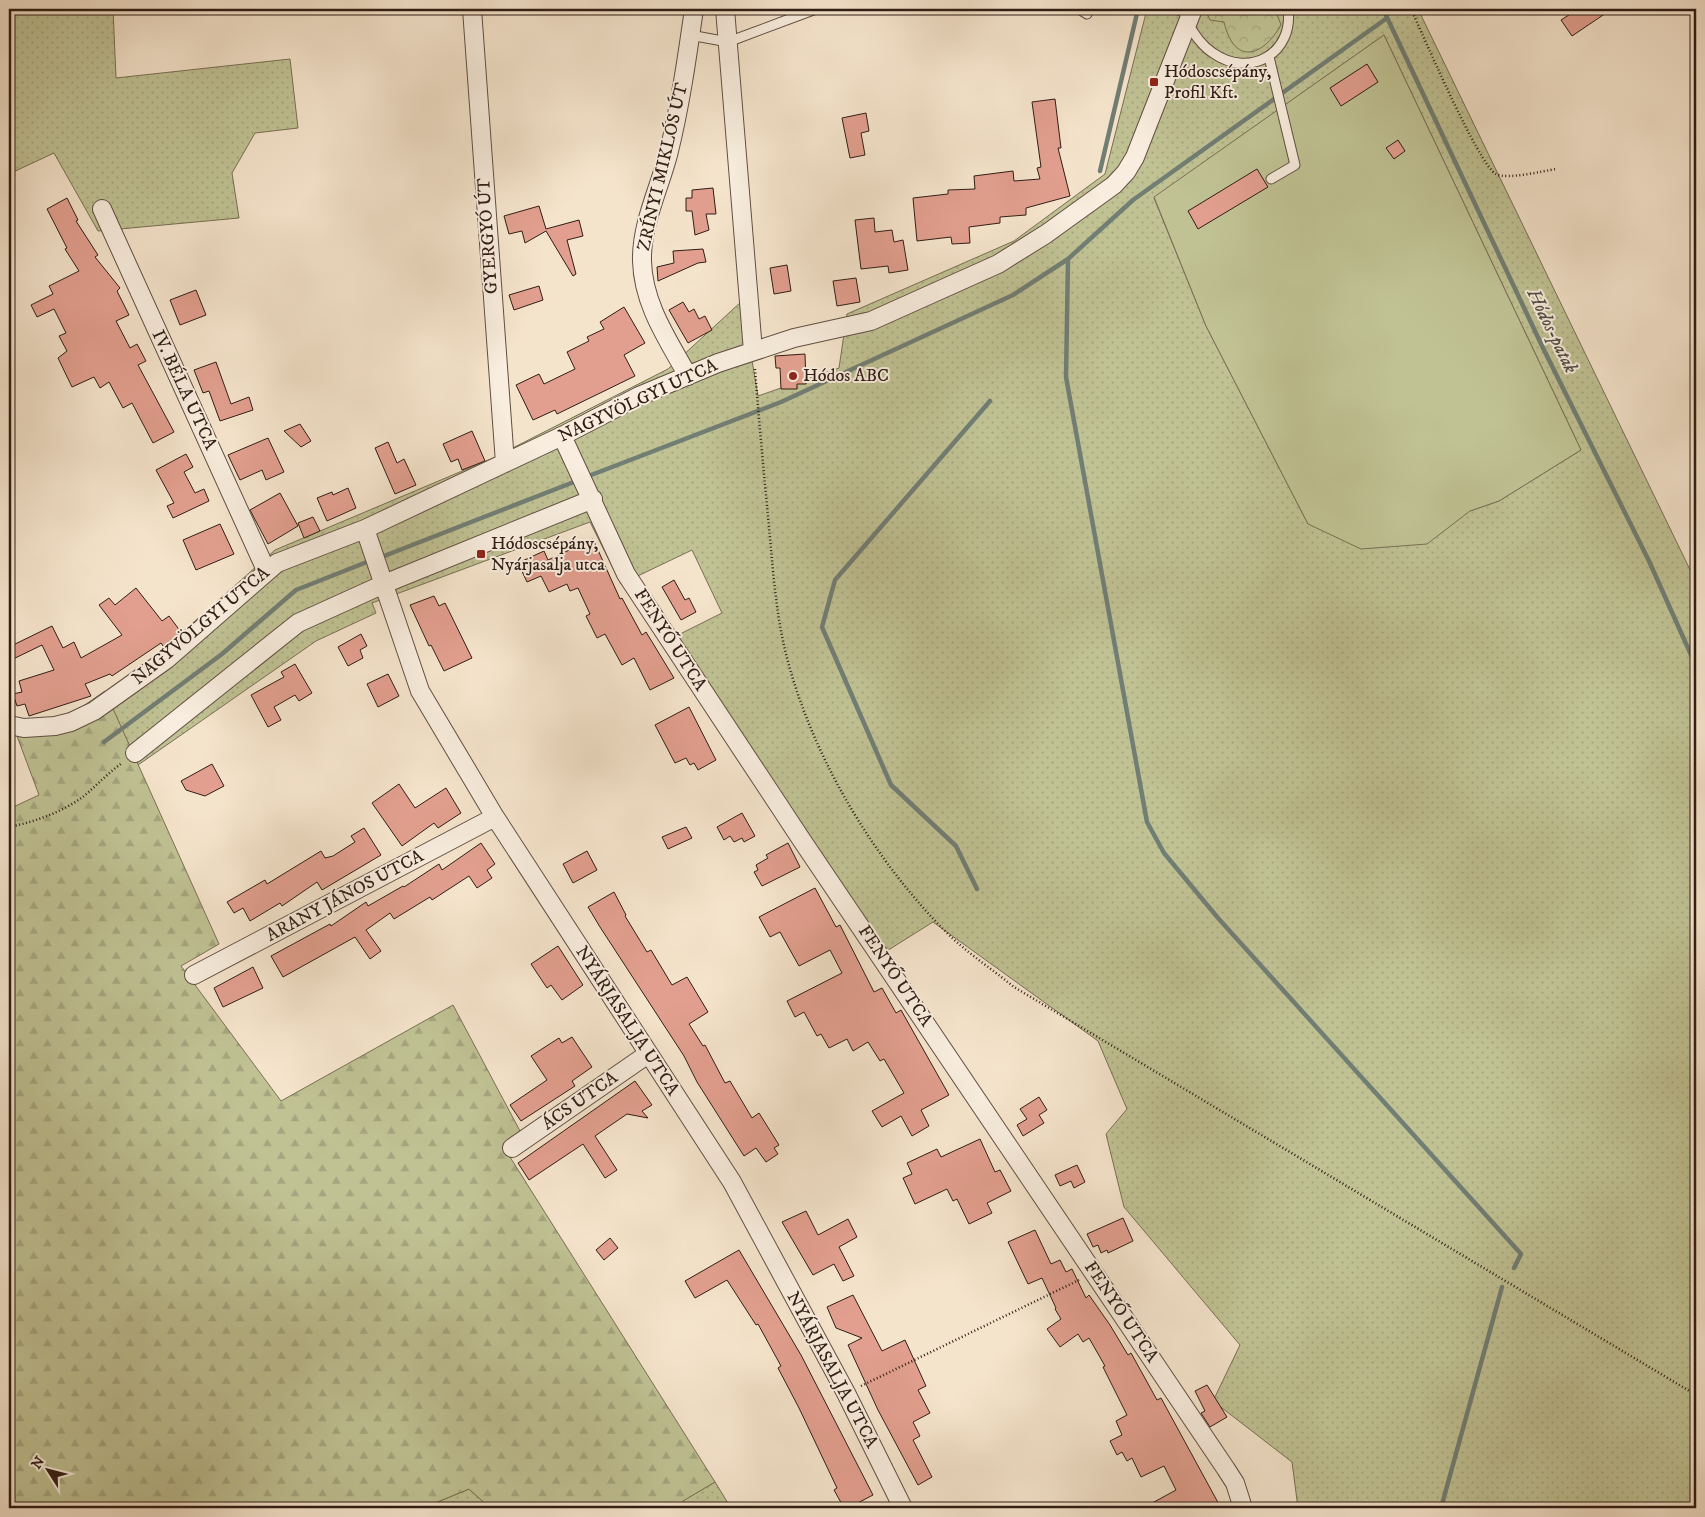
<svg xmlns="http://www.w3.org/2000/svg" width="1705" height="1517" viewBox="0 0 1705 1517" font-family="'IM FELL DW Pica',serif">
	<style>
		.grass { fill: url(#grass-dots); stroke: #787054; fill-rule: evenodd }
		.forest { fill: url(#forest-firs); stroke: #787054 }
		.park { fill: url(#park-crowns); stroke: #787054 }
		.pitch { fill: #c0c294; stroke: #787054 }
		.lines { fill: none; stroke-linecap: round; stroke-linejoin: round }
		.stream { stroke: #717e74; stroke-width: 4.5 }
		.building { fill: #e29f8f; stroke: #301d15 }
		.service-casing { stroke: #614f43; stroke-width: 11 }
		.minor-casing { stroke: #614f43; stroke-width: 20 }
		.path { stroke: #301d15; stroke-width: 2.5; stroke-dasharray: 1 2.5; stroke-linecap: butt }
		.service { stroke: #f8edde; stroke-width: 9 }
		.minor { stroke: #f8edde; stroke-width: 18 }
		.poi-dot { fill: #8f2418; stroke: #f8edde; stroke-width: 2 }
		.labels { text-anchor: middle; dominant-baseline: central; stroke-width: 4; stroke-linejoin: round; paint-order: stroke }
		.poi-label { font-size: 18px; fill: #301d15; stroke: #f8edde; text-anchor: start }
		.street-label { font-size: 18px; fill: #301d15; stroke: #f8edde }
		.water-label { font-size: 19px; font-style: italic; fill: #504e45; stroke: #f8edde }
	</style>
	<defs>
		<pattern id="grass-dots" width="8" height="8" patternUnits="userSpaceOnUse" patternTransform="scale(1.25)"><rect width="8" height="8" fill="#c0c294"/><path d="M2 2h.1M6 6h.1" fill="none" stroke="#a5a67f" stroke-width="1.8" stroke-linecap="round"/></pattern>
		<pattern id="forest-firs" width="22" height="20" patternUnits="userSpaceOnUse" patternTransform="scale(1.25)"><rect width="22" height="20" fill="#c0c294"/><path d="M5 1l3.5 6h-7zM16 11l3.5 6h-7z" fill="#a5a67f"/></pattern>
		<pattern id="park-crowns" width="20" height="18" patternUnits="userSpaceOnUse" patternTransform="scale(1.25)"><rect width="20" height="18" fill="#c0c294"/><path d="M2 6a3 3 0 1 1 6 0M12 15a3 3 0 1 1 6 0" fill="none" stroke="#a5a67f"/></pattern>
	</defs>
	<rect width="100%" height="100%" fill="#f5e4cc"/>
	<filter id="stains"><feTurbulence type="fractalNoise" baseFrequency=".004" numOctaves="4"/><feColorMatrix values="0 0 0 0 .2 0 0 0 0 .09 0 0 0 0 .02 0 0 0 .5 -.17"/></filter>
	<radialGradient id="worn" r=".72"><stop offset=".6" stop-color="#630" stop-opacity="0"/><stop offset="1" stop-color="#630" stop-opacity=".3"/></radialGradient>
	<path class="grass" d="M9 9H113L116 78 290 59 298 128 255 133 232 173 239 218 98 231 54 153 9 174Z
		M1147 9H1418L1696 582V1508H1298L1292 1462 1213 1401 1240 1345 1124 1207 1106 1134 1127 1109 1098 1041 933 922 874 959 664 642 722 613 692 550 621 584 590 522 372 603 376 613 316 641 138 765 105 692 151 660 275 550 493 458 668 369 742 301 758 396 839 368 847 314 1014 241 1105 174ZM1384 35 1581 450 1499 501 1470 511 1308 524 1206 326 1154 198Z
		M715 1482 731 1508H686L682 1501Z
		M469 1489 490 1508H423Z"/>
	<path class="forest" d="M105 691 219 944 181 966 281 1101 453 1005 520 1131 503 1146 715 1482 683 1501 686 1508H490L469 1489 423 1508H9V809L39 795 11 720 52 719 79 709Z"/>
	<path class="park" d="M1205 9H1275L1281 25C1262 58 1234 65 1224 22L1210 20Z"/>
	<path class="pitch" d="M1384 35 1581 450 1499 501 1470 511 1427 544 1361 549 1308 524 1206 326 1154 197Z"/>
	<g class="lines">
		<path class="stream" d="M1383 9 1543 348 1649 561 1696 666
			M1100 171 1138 9
			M1068 259 1066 377 1147 822 1164 853 1218 918 1521 1254 1514 1268
			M586 477 781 402 1013 295 1068 259 1133 200 1387 18
			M379 558 579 480
			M104 742 222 654 296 590 372 560
			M977 889 956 846 891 785 822 627 835 580 990 401
			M1441 1508 1502 1287"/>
	</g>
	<path class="building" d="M1578 9H1612L1572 36 1561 20Z
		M1367 64 1378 82 1341 106 1330 88Z
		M1055 99 1061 148H1058L1070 196 1026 208V215L1000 217V223L969 227 970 243 952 244 951 237 917 241 913 198 948 194V190L975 189 974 176 1013 171 1014 181 1040 179 1037 168 1041 167 1032 102Z
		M866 113 869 131 861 133 865 155 850 158 842 118Z
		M1398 140 1405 151 1394 159 1386 148Z
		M1257 169 1268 187 1198 229 1188 211Z
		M713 188 716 214H706L709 230 695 235 692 211H686V198H692V190Z
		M67 198 78 220 76 221 98 255 95 257 120 288 117 291 129 315 116 321 130 348 137 344 146 361 138 365 174 432 153 443 132 403 123 408 109 382 100 388 94 377 72 387 58 358 67 351 59 336 66 333 54 309 37 317 31 305 53 294 49 286 79 271 65 249 67 248 47 209Z
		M539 206 546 229 579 220 583 236 567 240 576 274 573 276 546 231 525 243 522 231 509 234 504 216Z
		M874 218 875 232 892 230 894 242 903 240 908 270 889 273 888 266 861 269 855 220Z
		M703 249 706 262 698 263 658 281 657 267 674 263 673 251Z
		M787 265 791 291 774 294 770 268Z
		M856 278 860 302 837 306 833 281Z
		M539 286 543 300 514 310 509 295Z
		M196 290 206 315 180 325 170 300Z
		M683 302 689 312 694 309 699 319 705 316 712 330 688 343 669 310Z
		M624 307 645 343 624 355 635 376 557 414 555 410 533 420 516 385 539 374 544 384 575 369 567 352 589 341 587 337 604 329 600 322Z
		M805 354 806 384H797V389H781L780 368H776L775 356Z
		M216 362 231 404 249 397 253 410 220 421 209 391 203 393 194 370Z
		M300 424 311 441 301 447 284 431Z
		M472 431 485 461 462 470 458 459 451 462 443 444Z
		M268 438 284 472 266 480 262 470 240 480 228 455Z
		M388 442 397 463 404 459 416 485 395 494 375 448Z
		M186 454 193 467 184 472 195 493 204 489 209 501 173 518 167 506 174 503 156 470Z
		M348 488 356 508 327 521 317 498 332 492 333 495Z
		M280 493 298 526 268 544 250 510Z
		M313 517 320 531 304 538 298 523Z
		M220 524 234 554 196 570 183 540Z
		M593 539 620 599 622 598 642 635 646 632 674 678 650 690 634 658 622 665 605 634 597 638 586 616 590 614 578 588 570 591 567 584 549 592 541 576 527 582 518 563 544 551 548 560Z
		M674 580 685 600 689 598 696 612 681 620 662 587Z
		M136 588 162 621 169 616 181 632 163 646 161 643 112 676 110 674 85 684 91 696 29 716 25 704 17 706 13 694 22 692 19 681 54 670 42 645 9 661V647L52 626 63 648 74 642 81 658 122 635 99 605 109 598 115 605Z
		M434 596 439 606 445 603 472 658 444 671 431 645 429 646 410 605Z
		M361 634 367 646 360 650 363 658 348 666 338 647Z
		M295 664 312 693 299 701 295 695 274 707 281 720 268 727 251 695 284 677 281 672Z
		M388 674 399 696 378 707 367 684Z
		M689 707 716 760 698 770 694 763 690 765 686 758 675 763 655 725Z
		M212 764 224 786 205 796 186 790 181 781Z
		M399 784 415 808 446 788 461 813 438 828 434 823 402 846 372 803Z
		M742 813 755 836 744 842 742 838 734 842 730 836 724 840 717 827Z
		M686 827 692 838 668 849 662 837Z
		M364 828 381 855 322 890 317 882 282 906 280 903 250 921 243 908 234 913 227 902 265 880 267 884 321 851 325 858 333 856 355 842 351 836Z
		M481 843 495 864 487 870 492 878 477 888 469 876 432 900 430 897 394 919 390 913 366 930 381 951 370 959 355 937 283 977 271 956 330 924 331 926 366 902 368 906 403 886 404 887 439 864 442 870Z
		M788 843 800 867 762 886 754 872 758 870 756 865 768 858 766 855Z
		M587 851 597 870 573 883 563 864Z
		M815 888 836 927 840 925 874 992 882 988 896 1013 901 1010 949 1095 921 1110 929 1126 912 1136 901 1116 882 1127 872 1111 904 1093 884 1059 880 1061 868 1042 853 1051 847 1039 829 1048 821 1034 817 1036 804 1012 795 1017 787 1001 842 973 830 950 799 966 780 932 770 937 759 917Z
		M614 892 626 915 625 916 647 952 651 950 672 985 687 977 708 1012 689 1024 703 1046 705 1045 725 1083 730 1081 752 1118 759 1113 779 1145 774 1148 778 1154 766 1162 756 1148 744 1156 697 1082 684 1056 600 927 588 907Z
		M558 946 583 985 562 1000 551 985 547 988 531 964Z
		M253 967 263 988 223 1007 214 988Z
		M572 1037 592 1067 572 1081 575 1086 521 1121 510 1105 547 1080 531 1056 559 1038 562 1043Z
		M635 1081 652 1105 642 1111 648 1118 627 1114 595 1136 617 1170 605 1178 583 1144 529 1180 518 1163Z
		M1039 1097 1047 1110 1039 1115 1044 1123 1023 1136 1017 1125 1027 1119 1020 1109Z
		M980 1139 995 1172 1000 1170 1011 1191 987 1203 992 1213 969 1224 957 1199 953 1201 947 1189 915 1204 903 1178 912 1174 907 1163 937 1149 941 1157Z
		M1077 1165 1085 1182 1074 1188 1071 1181 1060 1186 1055 1175Z
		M806 1211 818 1235 848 1219 857 1237 839 1247 854 1276 843 1281 834 1264 813 1275 782 1222Z
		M1123 1218 1133 1241 1108 1253 1107 1250 1101 1253 1098 1245 1093 1247 1087 1234Z
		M1035 1230 1051 1264 1060 1260 1066 1272 1072 1269 1086 1298 1089 1295 1110 1325 1128 1355 1131 1353 1157 1400 1161 1398 1221 1508H1143L1176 1490 1164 1466 1141 1477 1132 1458 1127 1461 1122 1452 1117 1455 1110 1441 1122 1435 1116 1421 1127 1415 1103 1367 1105 1366 1089 1338 1083 1342 1078 1334 1060 1347 1047 1329 1061 1319 1055 1309 1056 1308 1042 1278 1028 1284 1008 1242Z
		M610 1238 618 1248 604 1260 596 1250Z
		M739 1250 801 1355 873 1495 848 1508H844L834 1490 837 1488 799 1408 778 1368 781 1366 758 1324 756 1325 727 1280 695 1298 685 1281Z
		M853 1295 882 1351 905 1340 926 1386 918 1390 930 1413 913 1422 920 1436 913 1440 932 1477 918 1485 878 1410 848 1345 862 1338 836 1328 827 1307Z
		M1207 1385 1227 1417 1210 1427 1201 1413 1205 1411 1195 1391Z"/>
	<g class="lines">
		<defs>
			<path id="service" d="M1079 9 1087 14
				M1176 9 1191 15
				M1188 24C1195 35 1202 46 1213 53 1250 79 1294 53 1288 9
				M690 35 728 42 816 9
				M1269 57 1295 165 1271 179"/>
			<path id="minor" d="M472 9 505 463
				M725 9 753 351
				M102 209 266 570
				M688 376C668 340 643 304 642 261 641 225 659 189 668 155 680 107 687 58 694 9
				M562 436 626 574 801 839 1226 1469 1235 1483 1243 1508
				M365 529 420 691 495 817 732 1182 846 1393 903 1508
				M9 725 24 728 55 726 71 722 94 711 167 659 277 563 365 529 562 436 639 396 718 363 794 338 871 321 998 264 1046 234 1114 185 1126 172 1135 157 1193 9
				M135 753 298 623 384 584 593 499
				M194 975 495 817
				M512 1148 648 1054"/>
		</defs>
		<use href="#service" class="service-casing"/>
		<use href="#minor" class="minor-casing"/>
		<path class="path" d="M1411 9C1423 35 1478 164 1496 174 1507 180 1543 171 1556 169
			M755 369C759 422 764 474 769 527 773 570 776 616 787 658 813 758 875 862 949 935 969 954 993 970 1014 987L1696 1395
			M9 827C34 822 63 812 84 796 97 785 108 773 122 763
			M861 1386 1079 1280"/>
		<use href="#service" class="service"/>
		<use href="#minor" class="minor"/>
	</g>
	<g class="poi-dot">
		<rect x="1149" y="77" width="10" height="10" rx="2.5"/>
		<circle cx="793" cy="376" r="5"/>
		<rect x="476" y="549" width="10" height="10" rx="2.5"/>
	</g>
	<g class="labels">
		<g class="poi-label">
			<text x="1164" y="72">Hódoscsépány,<tspan x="1164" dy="21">Profil Kft.</tspan></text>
			<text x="803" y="376">Hódos ABC</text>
			<text x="491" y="544">Hódoscsépány,<tspan x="491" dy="21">Nyárjasalja utca</tspan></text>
		</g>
		<g class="street-label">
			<text transform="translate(663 167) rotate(-77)">ZRÍNYI MIKLÓS ÚT</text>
			<text transform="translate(488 236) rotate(-94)">GYERGYÓ ÚT</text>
			<text transform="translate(184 390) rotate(65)">IV. BÉLA UTCA</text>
			<text transform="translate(638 401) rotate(-25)">NAGYVÖLGYI UTCA</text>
			<text transform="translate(201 626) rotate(-40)">NAGYVÖLGYI UTCA</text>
			<text transform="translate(670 640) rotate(57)">FENYŐ UTCA</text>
			<text transform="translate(345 896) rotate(-28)">ARANY JÁNOS UTCA</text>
			<text transform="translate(895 976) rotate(56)">FENYŐ UTCA</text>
			<text transform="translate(627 1021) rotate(57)">NYÁRJASALJA UTCA</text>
			<text transform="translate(580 1101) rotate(-35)">ÁCS UTCA</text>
			<text transform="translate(1121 1312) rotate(56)">FENYŐ UTCA</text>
			<text transform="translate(832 1370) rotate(62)">NYÁRJASALJA UTCA</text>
		</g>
		<g class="water-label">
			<text transform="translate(1552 331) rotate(64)">Hódos-patak</text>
		</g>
	</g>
	<rect width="1705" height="1517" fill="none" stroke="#f5e4cc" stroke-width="30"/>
	<rect x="10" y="10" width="1685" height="1497" fill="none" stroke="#301d15" stroke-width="2.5"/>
	<rect x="15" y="15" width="1675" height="1487" fill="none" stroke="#301d15"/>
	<g transform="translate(48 1470) rotate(306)" stroke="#f8edde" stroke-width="4" paint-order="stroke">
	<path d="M0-4L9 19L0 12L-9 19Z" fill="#301d15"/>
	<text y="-8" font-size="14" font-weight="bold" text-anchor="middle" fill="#301d15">N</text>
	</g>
	<rect width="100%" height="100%" filter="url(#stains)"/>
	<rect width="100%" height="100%" fill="url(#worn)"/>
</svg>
